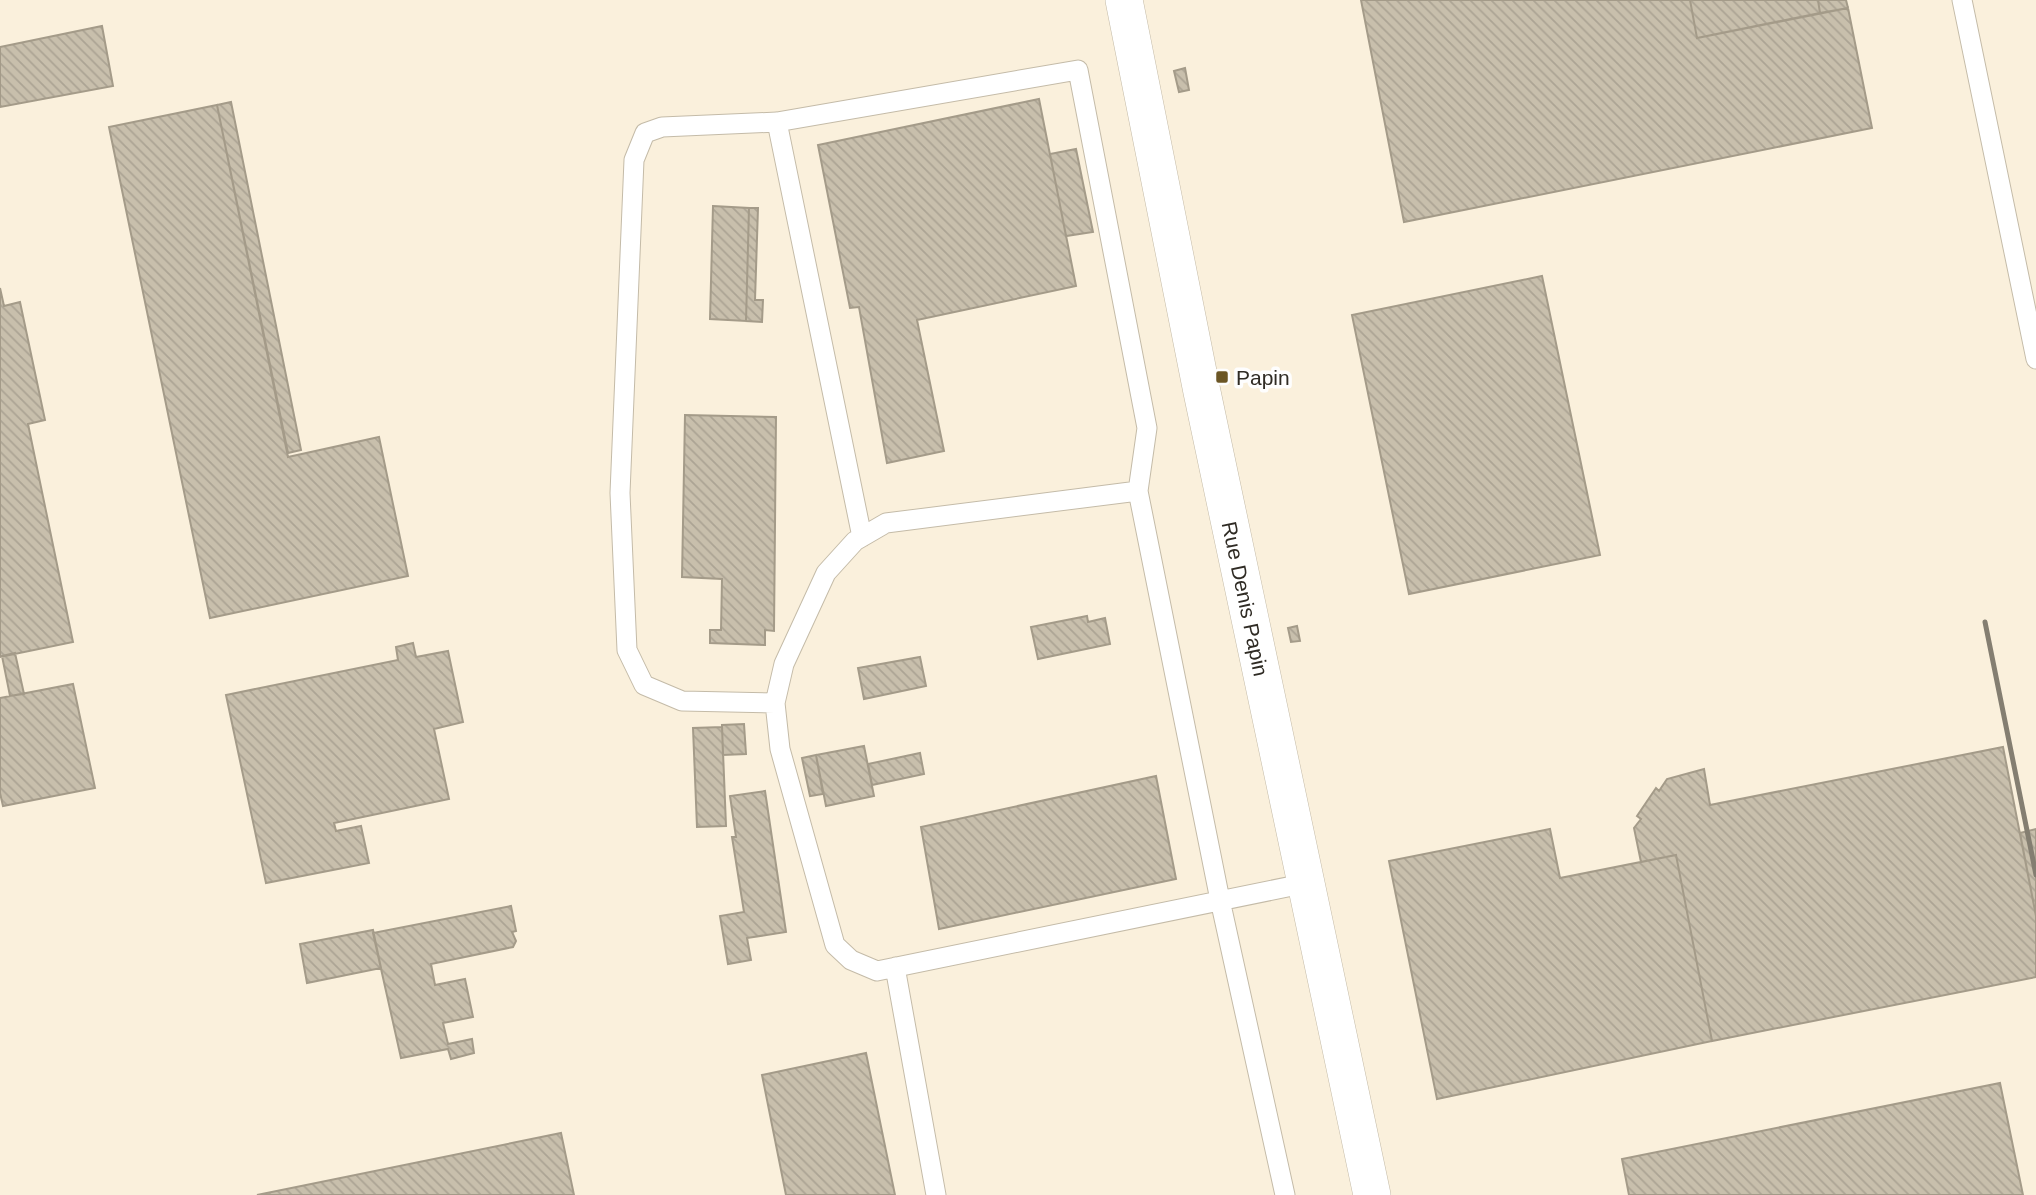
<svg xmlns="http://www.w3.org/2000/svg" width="2036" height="1195" viewBox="0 0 2036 1195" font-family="Arial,sans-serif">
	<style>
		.building { fill: url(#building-back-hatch); stroke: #a49b89; stroke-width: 2 }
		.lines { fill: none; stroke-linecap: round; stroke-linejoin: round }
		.lane-casing { stroke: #c4bba8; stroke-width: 21 }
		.street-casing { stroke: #c4bba8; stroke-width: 38 }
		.lane { stroke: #fff; stroke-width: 19 }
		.street { stroke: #fff; stroke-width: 37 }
		.rail { stroke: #847e71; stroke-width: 5 }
		.poi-dot { fill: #6b5625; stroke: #fefefe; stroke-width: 2.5 }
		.labels { text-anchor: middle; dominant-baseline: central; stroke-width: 7; stroke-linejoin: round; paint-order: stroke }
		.poi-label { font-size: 21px; fill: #2f2b24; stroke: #fefefe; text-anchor: start }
		.street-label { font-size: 21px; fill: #2f2b24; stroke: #fefefe }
	</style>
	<defs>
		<pattern id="building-back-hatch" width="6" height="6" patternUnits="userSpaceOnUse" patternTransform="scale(1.75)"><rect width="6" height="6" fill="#c8bfac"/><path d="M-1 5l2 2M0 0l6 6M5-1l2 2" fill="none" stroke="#aca494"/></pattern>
	</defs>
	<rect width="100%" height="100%" fill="#faf0dc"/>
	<path class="building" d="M1361 0H1690L1697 38 1848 8 1872 128 1404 222Z
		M1690 0H1818L1820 13 1697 38Z
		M1818 0H1846L1848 8 1820 13Z
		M102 26 113 86 0 107V47Z
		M1185 68 1189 90 1179 92 1174 71Z
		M1039 99 1076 286 917 320 944 451 887 463 859 307 850 308 818 145Z
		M231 102 301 450 288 453 217 105Z
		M217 105 288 457 379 437 408 576 210 618 109 127Z
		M1076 149 1093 232 1066 236 1050 154Z
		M713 206 749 208 746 321 710 319Z
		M749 208H758L755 300H763L762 322 746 321Z
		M1542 276 1600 555 1409 594 1352 315Z
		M0 288 4 306 20 302 45 420 28 424 73 642 0 657Z
		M685 415 776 417 774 631 765 630V645L710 643V630H721L722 579 682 577Z
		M1087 616 1088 622 1105 618 1110 644 1038 659 1031 627Z
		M1297 626 1300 641 1291 642 1288 628Z
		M413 643 416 657 448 651 463 722 434 729 449 799 334 823 336 831 361 826 369 863 266 883 226 695 398 660 396 647Z
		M15 653 24 694 10 696 2 656Z
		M920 657 926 686 864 699 858 668Z
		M73 684 95 788 3 806 0 793V698Z
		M744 724 746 754 723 755 722 725Z
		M722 727 726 826 697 827 693 728Z
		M864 746 874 796 826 806 816 755Z
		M2003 747 2036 916V977L1712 1041 1676 855 1641 862 1634 828 1641 819 1637 816 1656 788 1659 791 1667 779 1704 769 1710 805Z
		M920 753 924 774 872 785 868 764Z
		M816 755 823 794 810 796 802 758Z
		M1156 776 1176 879 939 929 921 827Z
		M765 791 786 932 747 938 751 960 728 964 720 916 744 912 732 837H736L730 796Z
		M1550 829 1560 878 1676 855 1712 1041 1437 1099 1389 861Z
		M2036 829V916L2020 833Z
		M511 906 516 931 512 932 516 941 513 947 431 964 435 985 465 979 473 1017 443 1023 448 1044 472 1039 474 1053 451 1059 448 1049 401 1058 373 933Z
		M373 930 381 968 307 983 300 944Z
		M866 1053 895 1195H786L762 1075Z
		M2000 1083 2023 1195H1629L1622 1159Z
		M561 1133 574 1195H257Z"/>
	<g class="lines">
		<defs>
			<path id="lane" d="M1962 0 2036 359
				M777 122 862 537
				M775 703 682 701 644 685 627 650 620 493 634 160 645 133 662 127 777 122 1078 70 1147 428 1138 491
				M895 967 936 1195
				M1285 1195 1220 900 1138 491 886 523 855 541 826 573 784 664 775 703 780 749 835 945 851 960 877 971 1307 883"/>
			<g id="street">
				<path id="s1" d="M1124 0 1202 392 1372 1195"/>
			</g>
		</defs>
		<use href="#lane" class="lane-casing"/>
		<use href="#street" class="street-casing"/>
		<use href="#lane" class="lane"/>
		<use href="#street" class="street"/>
		<path class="rail" d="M1985 622 2036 875"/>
	</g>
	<rect class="poi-dot" x="1215" y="370" width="14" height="14" rx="3.5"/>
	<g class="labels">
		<g class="poi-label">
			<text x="1236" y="377">Papin</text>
		</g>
		<g class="street-label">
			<text stroke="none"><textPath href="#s1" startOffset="611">Rue Denis Papin</textPath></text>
		</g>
	</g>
</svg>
